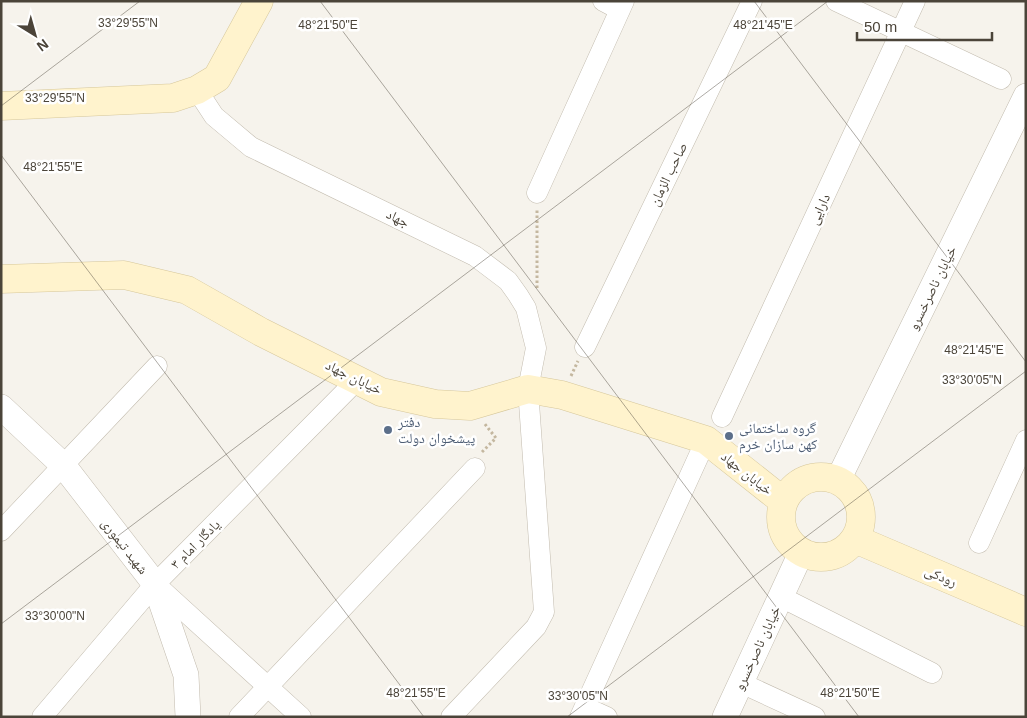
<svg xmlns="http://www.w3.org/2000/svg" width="1027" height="718" viewBox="0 0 1027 718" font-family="Arial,'Noto Naskh Arabic',sans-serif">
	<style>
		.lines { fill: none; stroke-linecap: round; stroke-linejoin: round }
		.minor-casing { stroke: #c2bbae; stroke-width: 21 }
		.tertiary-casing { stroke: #c2bbae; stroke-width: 26 }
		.secondary-casing { stroke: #d6c79b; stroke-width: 29 }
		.path { stroke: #c4b79f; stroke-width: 3; stroke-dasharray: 2.5 2.5; stroke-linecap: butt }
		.minor { stroke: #fff; stroke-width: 20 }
		.tertiary { stroke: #fff; stroke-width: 25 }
		.secondary { stroke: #fff3cd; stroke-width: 28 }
		.ticks { fill: none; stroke: #4b4439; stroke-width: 1; stroke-opacity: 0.45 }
		.service-dot { fill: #5c6f8a; stroke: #fff; stroke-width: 2 }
		.labels { text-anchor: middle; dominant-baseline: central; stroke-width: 5; stroke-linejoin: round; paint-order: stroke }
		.street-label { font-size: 14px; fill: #4b4439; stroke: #fff }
		.service-label { font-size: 14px; fill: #4e5e75; stroke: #fff; text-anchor: start }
		.ticks-label { font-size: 12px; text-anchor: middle; fill: #4b4439; stroke: #fff; stroke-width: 5; stroke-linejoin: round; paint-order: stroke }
	</style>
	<rect width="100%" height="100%" fill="#f6f3ec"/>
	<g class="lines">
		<defs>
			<path id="minor" d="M603 1 620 10
				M836 1 1001 79
				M197 90 214 116 251 147 475 256 508 281 518 295 526 308 536 348 528 389 544 612 536 627 451 717
				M537 193 624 1
				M585 347 752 1
				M722 417 915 1
				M1 531 157 366
				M979 543 1026 440
				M155 584 301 717
				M781 597 932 673
				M741 683 815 717
				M585 707 607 717
				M42 717 155 584 358 379
				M239 717 475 468
				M580 717 706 440"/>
			<path id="tertiary" d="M1 407 63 465 155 584 186 675 188 717
				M838 480 1026 96
				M725 717 801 553"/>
			<path id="secondary" d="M1 106 173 98 197 90 217 78 259 1
				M1 279 124 275 187 290 261 332 381 392 435 404 470 406 528 389 562 395 706 440 783 501
				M781 517a40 40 0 1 1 80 0a40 40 0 1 1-80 0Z
				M855 539 1026 612"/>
		</defs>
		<use href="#minor" class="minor-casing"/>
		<use href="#tertiary" class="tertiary-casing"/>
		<use href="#secondary" class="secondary-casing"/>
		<path class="path" d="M537 288V209
			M571 376 578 361
			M482 452 496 438 484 423"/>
		<use href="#minor" class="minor"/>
		<use href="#tertiary" class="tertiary"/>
		<use href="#secondary" class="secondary"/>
	</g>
	<path class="ticks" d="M320 1 859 717M754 1 1026 362M1 106 140 1M1 155 424 717M1 624 828 1M567 717 1026 371"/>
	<g class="service-dot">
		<circle cx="388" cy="430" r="5"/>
		<circle cx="729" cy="436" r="5"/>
	</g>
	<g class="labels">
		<g class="street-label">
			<text transform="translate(668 174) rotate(-64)">صاحب الزمان</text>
			<text transform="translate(819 209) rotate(-65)">دارایی</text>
			<text transform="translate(398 218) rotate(26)">جهاد</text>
			<text transform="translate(932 288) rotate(-64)">خیابان ناصرخسرو</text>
			<text transform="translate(354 377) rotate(26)">خیابان جهاد</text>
			<text transform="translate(747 473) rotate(38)">خیابان جهاد</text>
			<text transform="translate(195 544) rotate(-45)">یادگار امام ۳</text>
			<text transform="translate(125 546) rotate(52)">شهید تیموری</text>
			<text transform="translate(941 576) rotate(23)">رودکی</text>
			<text transform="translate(757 648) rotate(-65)">خیابان ناصرخسرو</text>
		</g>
		<g class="service-label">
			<text x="398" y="422">دفتر<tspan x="398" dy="16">پیشخوان دولت</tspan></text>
			<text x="739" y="428">گروه ساختمانی<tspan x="739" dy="16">کهن سازان خرم</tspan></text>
		</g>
	</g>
	<g class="ticks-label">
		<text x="128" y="27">33°29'55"N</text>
		<text x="328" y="29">48°21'50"E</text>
		<text x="763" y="29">48°21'45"E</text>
		<text x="55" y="102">33°29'55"N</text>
		<text x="53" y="171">48°21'55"E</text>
		<text x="974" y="354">48°21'45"E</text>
		<text x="972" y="384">33°30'05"N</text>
		<text x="55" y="620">33°30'00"N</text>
		<text x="416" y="697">48°21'55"E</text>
		<text x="850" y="697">48°21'50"E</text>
		<text x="578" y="700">33°30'05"N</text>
	</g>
	<rect width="1027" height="718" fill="none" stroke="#4b4439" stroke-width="5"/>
	<g transform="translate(35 35) rotate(143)" stroke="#ffffff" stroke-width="4" paint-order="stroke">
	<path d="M0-4L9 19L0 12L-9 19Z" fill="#4b4439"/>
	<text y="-8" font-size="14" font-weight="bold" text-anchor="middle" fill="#4b4439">N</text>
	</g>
	<path d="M857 32v8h135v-8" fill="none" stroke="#4b4439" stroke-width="2.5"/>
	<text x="864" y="32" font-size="15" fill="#4b4439" stroke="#ffffff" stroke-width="4" paint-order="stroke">50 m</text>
</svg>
